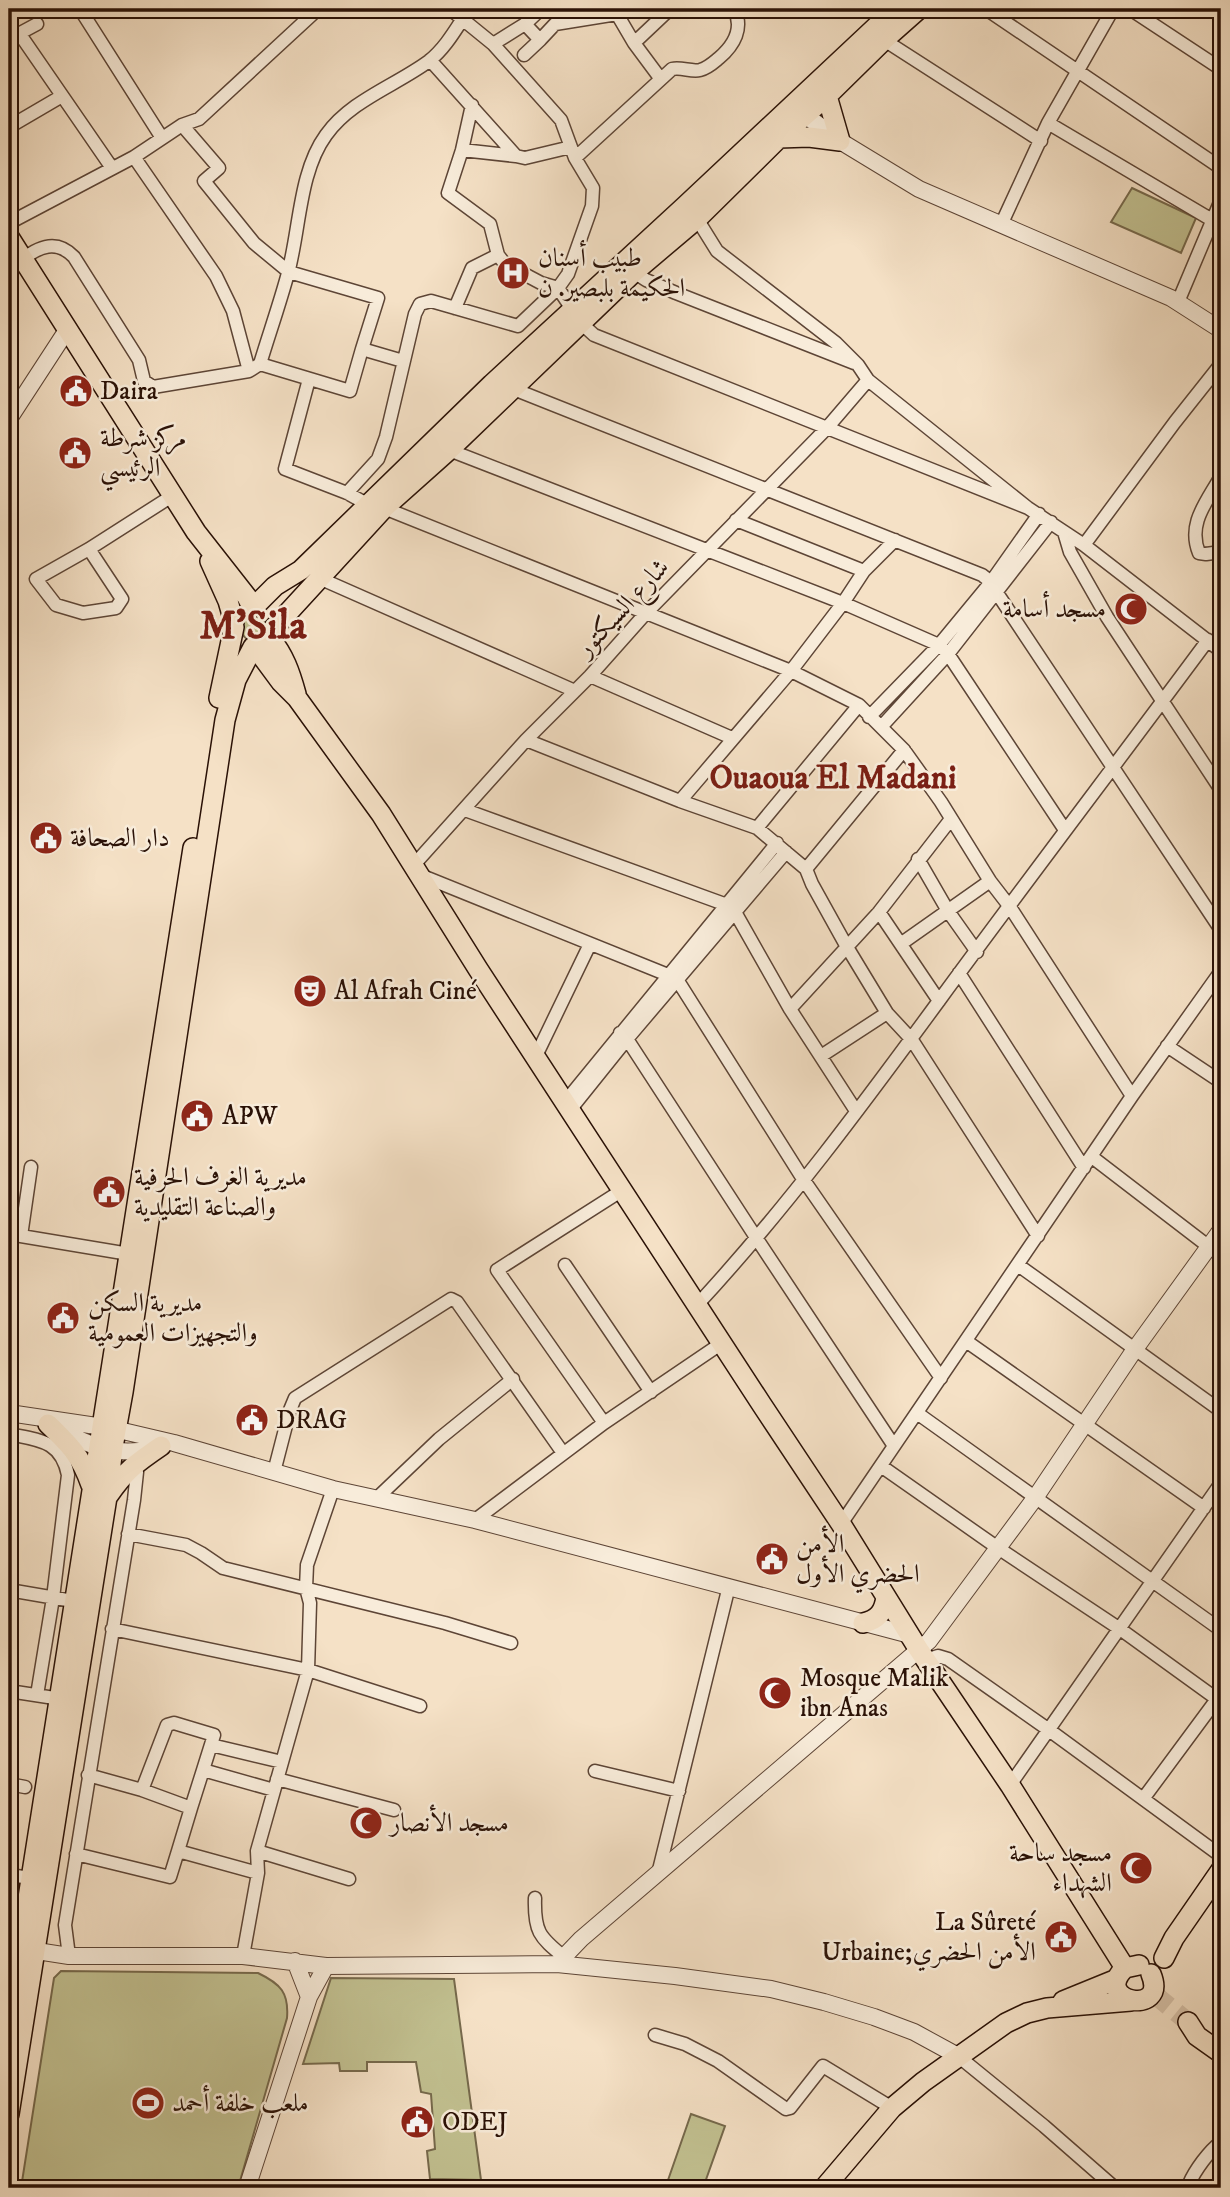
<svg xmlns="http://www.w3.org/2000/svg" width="1230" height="2197" viewBox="0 0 1230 2197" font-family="'IM FELL DW Pica',Amiri,serif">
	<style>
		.green { fill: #c2c191; stroke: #76694c; stroke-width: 2 }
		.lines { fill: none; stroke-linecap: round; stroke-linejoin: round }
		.primary-tunnel { stroke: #d7c2a9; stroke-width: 19; stroke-dasharray: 19 10; stroke-linecap: butt }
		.minor-casing { stroke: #5d4536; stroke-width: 15 }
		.tertiary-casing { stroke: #5d4536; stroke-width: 18 }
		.primary-casing { stroke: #2a1106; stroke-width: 22 }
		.minor { stroke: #f8ecda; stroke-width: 12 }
		.tertiary { stroke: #f8ecda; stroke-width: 16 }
		.primary { stroke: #f5e1c6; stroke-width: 19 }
		.labels { text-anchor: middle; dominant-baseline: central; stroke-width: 5; stroke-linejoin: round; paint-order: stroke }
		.poi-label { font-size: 26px; fill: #2a1106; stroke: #f8ecda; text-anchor: start }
		.street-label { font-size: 26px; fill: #2a1106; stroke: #f8ecda }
		.district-label { font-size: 33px; font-weight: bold; fill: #7a1f14; stroke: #f8ecda }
		.town-label { font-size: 40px; font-weight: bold; fill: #7a1f14; stroke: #f8ecda }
	</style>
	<rect width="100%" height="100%" fill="#f5e1c6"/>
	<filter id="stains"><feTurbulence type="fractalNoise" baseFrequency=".00286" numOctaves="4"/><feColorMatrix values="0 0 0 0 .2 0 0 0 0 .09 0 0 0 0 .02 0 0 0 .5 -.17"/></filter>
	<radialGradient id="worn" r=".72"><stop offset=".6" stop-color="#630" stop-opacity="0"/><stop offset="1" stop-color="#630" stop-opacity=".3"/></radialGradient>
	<path class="green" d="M1132 188 1196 218 1181 253 1111 222Z
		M240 627a13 13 0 1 1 26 0a13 13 0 1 1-26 0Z
		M9 1884 22 1887 16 1934 9 1933Z
		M61 1971 258 1973C281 1984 289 1993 287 2018L238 2188H21L54 1978Z
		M331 1978 454 1979 481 2180 430 2179 427 2151 435 2149 431 2094 421 2092 416 2062H367V2071H340L339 2063 303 2064Z
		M691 2114 725 2126 703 2188H683L667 2183Z"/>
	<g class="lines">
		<path class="primary-tunnel" d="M1154 1994 1188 2022"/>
		<defs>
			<path id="minor" d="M80 9 162 138
				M986 9 1221 168
				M1130 9 1221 69
				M617 14 634 43 670 9
				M19 33 112 168
				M9 39 37 24
				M540 40 555 24 617 14 622 9
				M884 40 1041 141
				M634 43 660 78
				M493 44 525 24 541 9
				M524 55 540 40 525 24
				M430 60 516 156 525 158 571 147
				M472 105 462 150 448 193 490 224 498 255 505 264 541 283 558 288 582 324 594 335 1028 508
				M1048 123 1212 220
				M182 125 219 168 204 181 254 243 289 272 378 298 362 349 403 361
				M9 127 62 96
				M462 150 516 156
				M134 157 216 276 233 311 249 371
				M575 158 672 69C682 67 691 72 700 70 708 68 713 63 719 58 734 45 744 28 734 9
				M694 214 717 251 836 343 858 365 868 380 1028 508 1084 545 1221 651
				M9 223 134 157 182 125 199 119 318 9
				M1001 225 1048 123 1113 9
				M22 260C39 246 57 239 74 257L139 360 144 381 153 387 249 371 260 364C269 334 280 303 288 273 300 229 299 172 326 135 351 100 395 86 429 61 443 50 453 34 462 20
				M629 269 646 280 676 293 854 363
				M1178 302 1221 200
				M455 308 472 268 498 255
				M260 364 350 391 362 349
				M309 379 285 469 347 493 367 504
				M511 388 982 575 991 582 997 593 1221 930
				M449 450 843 603 939 645 948 654 1065 830
				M1221 476C1207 502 1187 523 1199 553L1206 554 1221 552
				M347 493 378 459 386 437 415 314 420 304 431 301 518 326 558 288 568 274 592 206 593 188 575 158 561 120 493 44 450 9
				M384 508 791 671 859 705 904 750 941 802 990 881 1010 907 1132 1096
				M736 520 864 571
				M1064 532 1070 552 1107 617 1221 790
				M1084 545 1175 422 1221 364
				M89 549 122 599 116 608 83 613 56 605 36 579 89 549 172 496
				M319 578 575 691
				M590 676 732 738
				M859 705 757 828 806 869 904 750
				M869 717 939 645 991 582 1039 514
				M882 726 948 654 1051 522
				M526 740 680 801 757 828
				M680 801 791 671 843 603 864 571 895 540
				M465 810 727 905 735 912 790 1009 856 1111
				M918 859 948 911 977 952
				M412 867 526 740 590 676 646 613 826 429 868 380
				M806 869 812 884 847 947 887 1013 912 1040 1038 1236
				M420 875 668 975 678 981 803 1179 941 1378
				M879 912 939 1001
				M902 943 990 881
				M959 973 1084 1168
				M790 1009 879 912 951 819
				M620 1033 627 1039 757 1239 894 1446
				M1167 1046 1221 1082
				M821 1056 887 1013
				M535 1058 590 944
				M565 1102 777 843
				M570 1110 627 1039 786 852
				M1092 1157 1221 1256
				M9 1234 129 1254
				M21 1236 31 1167
				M565 1265 651 1392
				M1018 1265 1221 1411
				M697 1305C785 1210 864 1103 941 998 1029 878 1119 760 1208 640
				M966 1341 1204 1508
				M917 1413 1221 1630
				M604 1423 497 1270 621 1191
				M9 1434C38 1440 61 1440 68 1475L53 1598 37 1695
				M881 1466 998 1548 1120 1629 1221 1702
				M274 1472 290 1410 295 1398 451 1299 457 1302 563 1453
				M376 1499 439 1439 513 1379
				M475 1520 604 1423 722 1343
				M841 1524 1132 1096 1221 971
				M128 1534 186 1545 201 1553 223 1568 445 1623 511 1643
				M9 1590 73 1601
				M112 1629 308 1670 420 1706
				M926 1660 938 1656 948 1659 1049 1730 1221 1856
				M9 1691 61 1699
				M211 1745 282 1762
				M595 1771 679 1791
				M88 1775 142 1790 191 1808 178 1851 258 1873
				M277 1779 394 1810
				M9 1784 25 1787
				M1010 1785 1221 1483
				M142 1790 167 1725 174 1723 214 1735 203 1770
				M1143 1799 1217 1699
				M191 1808 203 1770 274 1790
				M257 1851 349 1879
				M76 1854 170 1877 178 1851
				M658 1874 729 1586
				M9 1875 31 1878
				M535 1898C534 1931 539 1937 564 1957
				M69 1956 65 1925 134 1500 137 1472 132 1466
				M243 1956 258 1873 257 1851 308 1670 310 1603 306 1588 307 1565 333 1489
				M655 2035 685 2044 718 2061 786 2109 790 2108 823 2066 892 2108
				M958 2056 1044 2126 1115 2188
				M1191 2188 1189 2184C1195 2170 1209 2151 1221 2142"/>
			<path id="tertiary" d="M797 109 840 141 919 189 1171 298 1221 330
				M9 419 67 330
				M9 1413 110 1428 174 1443 333 1489 475 1520 910 1635
				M57 1429C91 1446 116 1458 155 1448
				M24 1949 69 1956H243L326 1966 557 1964 675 1976 771 1989 824 2002 874 2017 914 2032 958 2056
				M295 1961 309 1997
				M557 1964 581 1939 929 1641 1035 1498 1135 1349 1221 1230
				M247 2188 309 1997 326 1966"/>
			<path id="primary" d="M779 138 809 137 840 141 827 96
				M9 237 196 532 247 597 252 607
				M210 561 228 601 234 622
				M254 607 275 586 301 570 492 384 685 206 895 9
				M273 629 384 508 449 450 633 273 698 218 779 138 827 96 884 40 919 9
				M270 638C284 655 290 672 296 694
				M255 647 281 682 297 698 381 814 478 969 762 1405 841 1524 919 1650 1010 1785 1125 1968
				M219 698 234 627
				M48 1424C70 1445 81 1456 91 1485
				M108 1496C125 1471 136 1463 161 1446
				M863 1623C878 1620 884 1612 886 1597
				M1164 1958 1174 1938 1221 1870
				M1139 1965 1125 1968C1090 2001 1169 2018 1151 1974
				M1063 2001 1117 1979
				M9 2019 193 848
				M1188 2022 1197 2036 1221 2053
				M9 2114 107 1497 113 1447 123 1392 225 720 236 680 253 647
				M824 2188 892 2108 923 2082 1006 2023 1027 2013 1047 2008 1131 2001"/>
		</defs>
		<use href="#minor" class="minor-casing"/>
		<use href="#tertiary" class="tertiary-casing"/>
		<use href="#primary" class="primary-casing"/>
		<use href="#minor" class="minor"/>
		<use href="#tertiary" class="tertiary"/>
		<use href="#primary" class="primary"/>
	</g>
	<defs>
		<symbol id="hospital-disc" viewBox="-11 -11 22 22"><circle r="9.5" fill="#8f2418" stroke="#f8ecda"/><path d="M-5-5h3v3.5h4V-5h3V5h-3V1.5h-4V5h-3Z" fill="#fff"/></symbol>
		<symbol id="civic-disc" viewBox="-11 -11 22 22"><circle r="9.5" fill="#8f2418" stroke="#f8ecda"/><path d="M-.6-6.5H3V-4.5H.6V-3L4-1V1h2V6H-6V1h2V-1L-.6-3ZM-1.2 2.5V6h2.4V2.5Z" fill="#fff"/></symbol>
		<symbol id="mosque-disc" viewBox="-11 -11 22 22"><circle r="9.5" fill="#8f2418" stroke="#f8ecda"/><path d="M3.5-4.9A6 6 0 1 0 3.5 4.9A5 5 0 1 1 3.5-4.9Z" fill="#fff"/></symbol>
		<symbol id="theatre-disc" viewBox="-11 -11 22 22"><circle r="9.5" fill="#8f2418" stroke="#f8ecda"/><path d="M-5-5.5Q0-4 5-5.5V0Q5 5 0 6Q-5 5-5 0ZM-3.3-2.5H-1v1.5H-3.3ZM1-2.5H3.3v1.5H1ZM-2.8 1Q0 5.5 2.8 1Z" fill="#fff"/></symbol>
		<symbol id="stadium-disc" viewBox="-11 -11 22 22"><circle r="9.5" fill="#8f2418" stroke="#f8ecda"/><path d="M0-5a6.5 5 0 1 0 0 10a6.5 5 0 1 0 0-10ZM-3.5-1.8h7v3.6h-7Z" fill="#fff"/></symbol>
	</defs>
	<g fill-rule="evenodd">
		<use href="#hospital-disc" x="494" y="254" width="38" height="38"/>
		<use href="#civic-disc" x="57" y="372" width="38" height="38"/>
		<use href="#civic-disc" x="56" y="434" width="38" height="38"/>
		<use href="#mosque-disc" x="1112" y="590" width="38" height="38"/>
		<use href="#civic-disc" x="27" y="819" width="38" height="38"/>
		<use href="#theatre-disc" x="291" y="972" width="38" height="38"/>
		<use href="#civic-disc" x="178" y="1097" width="38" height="38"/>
		<use href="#civic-disc" x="90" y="1173" width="38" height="38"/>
		<use href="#civic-disc" x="44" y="1299" width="38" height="38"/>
		<use href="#civic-disc" x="233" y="1401" width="38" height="38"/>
		<use href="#civic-disc" x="753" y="1540" width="38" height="38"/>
		<use href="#mosque-disc" x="756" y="1674" width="38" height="38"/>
		<use href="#mosque-disc" x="347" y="1804" width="38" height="38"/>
		<use href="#mosque-disc" x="1117" y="1849" width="38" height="38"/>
		<use href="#civic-disc" x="1042" y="1918" width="38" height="38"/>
		<use href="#stadium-disc" x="129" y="2084" width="38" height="38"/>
		<use href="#civic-disc" x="398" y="2103" width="38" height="38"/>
	</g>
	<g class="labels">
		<g class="poi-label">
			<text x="538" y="258">طبيب أسنان<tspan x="538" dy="30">الحكيمة بلبصير. ن</tspan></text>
			<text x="100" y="391">Daira</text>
			<text x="100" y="438">مركز شرطة<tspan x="100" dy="30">الرئيسي</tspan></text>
			<text x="1106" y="609" text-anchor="end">مسجد أسامة</text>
			<text x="70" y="838">دار الصحافة</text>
			<text x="334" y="991">Al Afrah Ciné</text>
			<text x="222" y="1116">APW</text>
			<text x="134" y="1177">مديرية الغرف الحرفية<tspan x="134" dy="30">والصناعة التقليدية</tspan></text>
			<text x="88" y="1303">مديرية السكن<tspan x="88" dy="30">والتجهيزات العمومية</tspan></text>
			<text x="276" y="1420">DRAG</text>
			<text x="796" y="1544">الأمن<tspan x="796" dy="30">الحضري الأول</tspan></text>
			<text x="800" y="1678">Mosque Malik<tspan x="800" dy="30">ibn Anas</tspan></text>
			<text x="390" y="1823">مسجد الأنصار</text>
			<text x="1112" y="1853" text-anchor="end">مسجد ساحة<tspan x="1112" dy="30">الشهداء</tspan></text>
			<text x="1036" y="1922" text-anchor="end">La Sûreté<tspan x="1036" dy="30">Urbaine;الأمن الحضري</tspan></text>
			<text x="172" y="2103">ملعب خلفة أحمد</text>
			<text x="442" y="2122">ODEJ</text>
		</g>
		<g class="street-label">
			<text transform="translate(623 608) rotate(-47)">شارع السيكتور</text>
		</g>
		<g class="district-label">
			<text x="833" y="778">Ouaoua El Madani</text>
		</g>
		<g class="town-label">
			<text x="253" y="627">M'Sila</text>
		</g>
	</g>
	<rect width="1230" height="2197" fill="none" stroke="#f5e1c6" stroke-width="35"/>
	<rect x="10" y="10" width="1209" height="2176" fill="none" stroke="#2a1106" stroke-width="3.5"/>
	<rect x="18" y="18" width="1195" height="2162" fill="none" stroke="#2a1106" stroke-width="2"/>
	<rect width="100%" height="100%" filter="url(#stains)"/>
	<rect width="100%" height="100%" fill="url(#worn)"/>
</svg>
